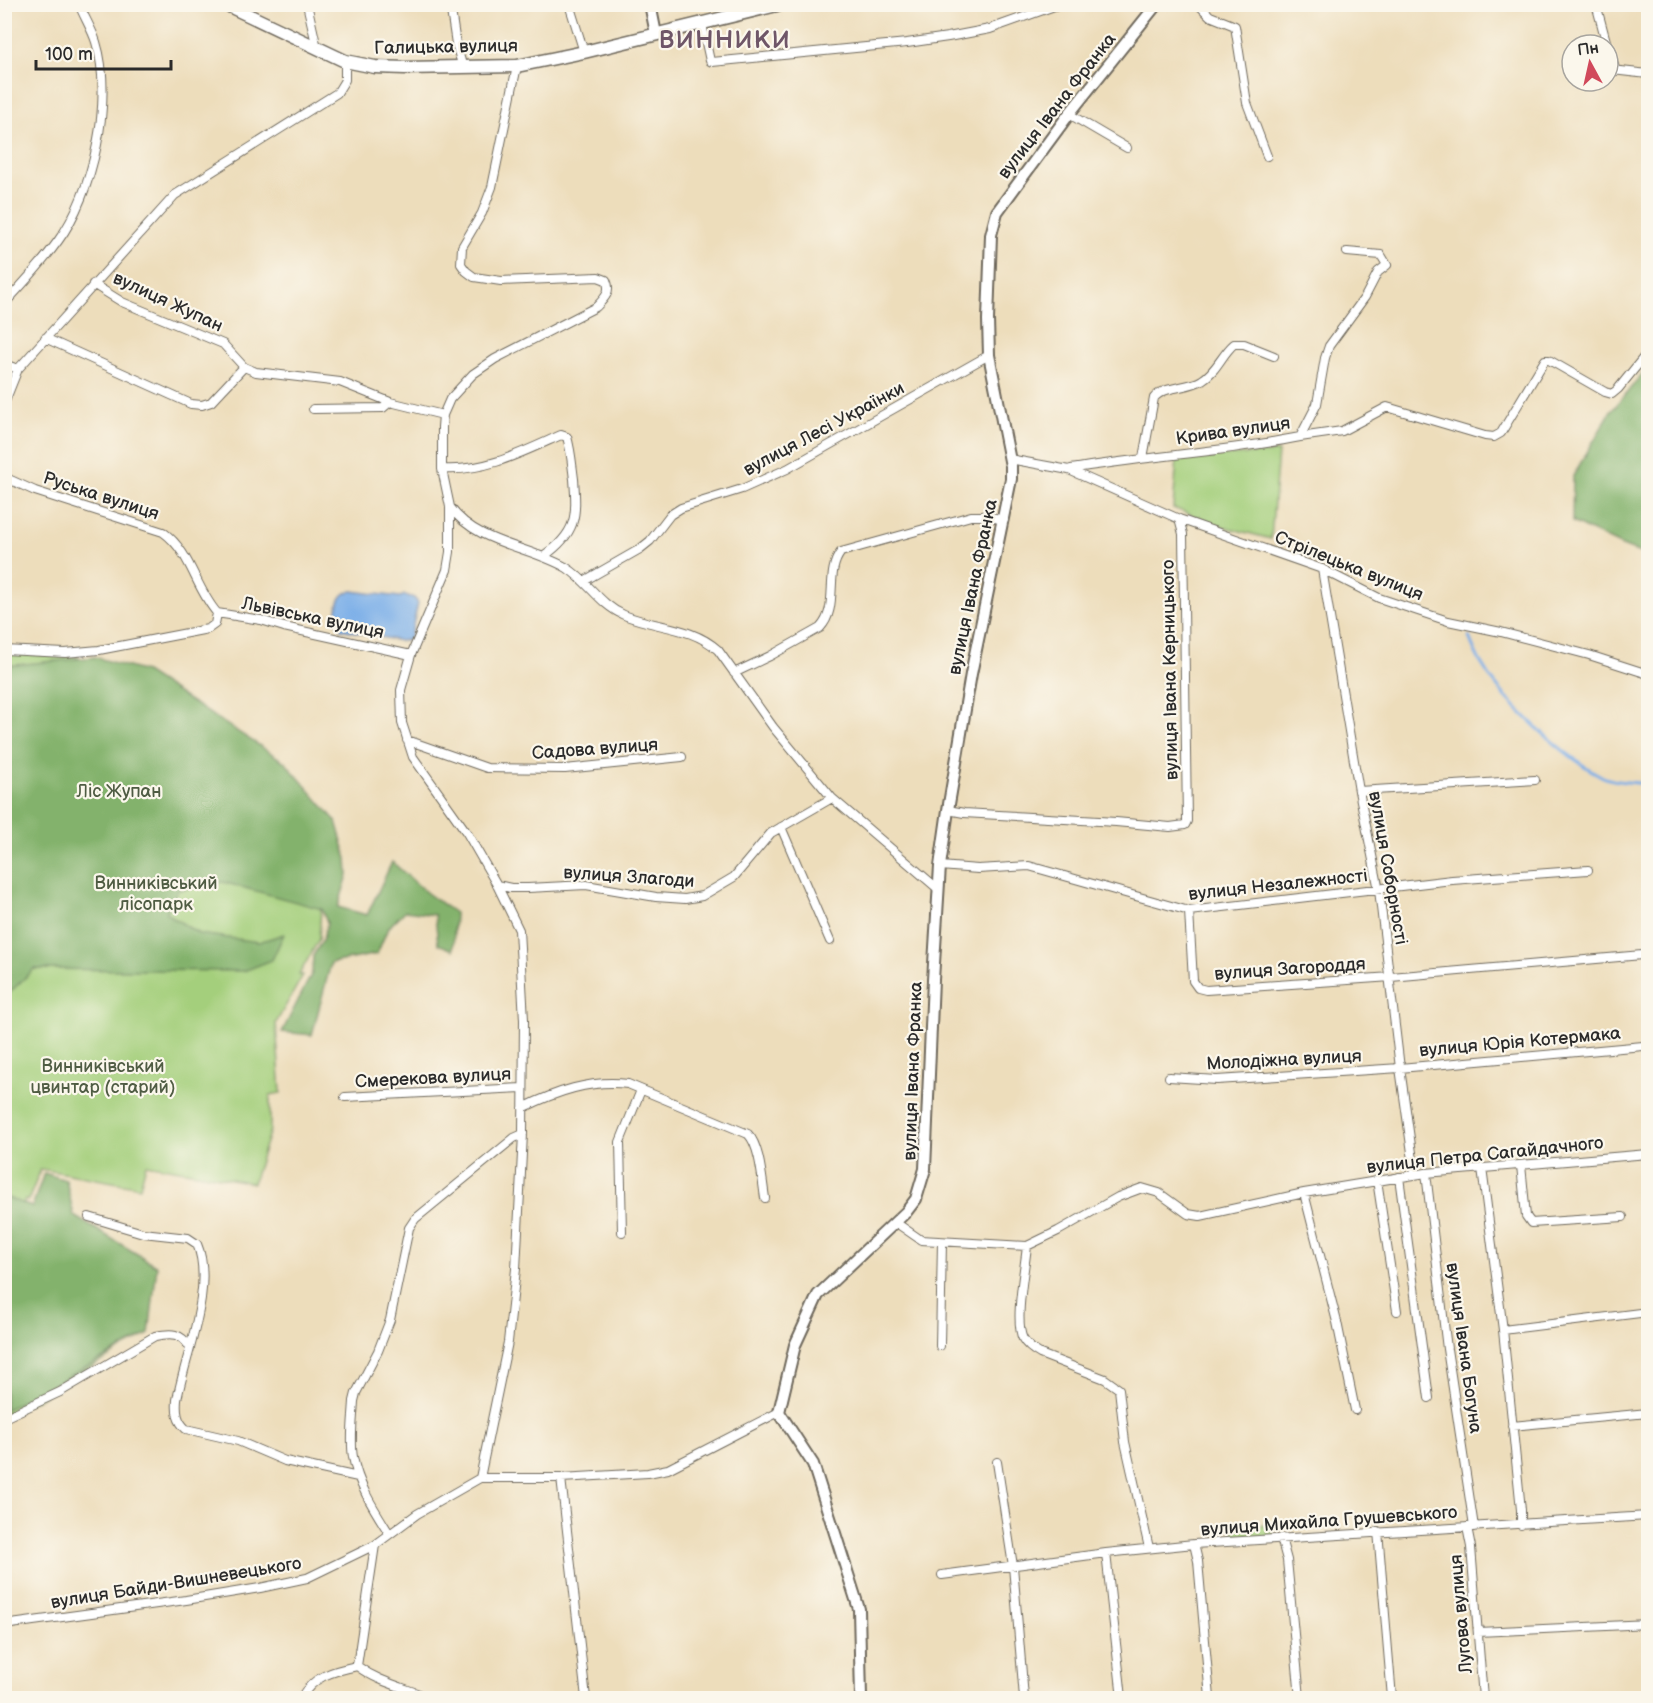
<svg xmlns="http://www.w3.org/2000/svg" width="1653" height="1703" viewBox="0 0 1653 1703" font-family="'Balsamiq Sans',sans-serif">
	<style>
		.green { fill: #a4cf7c; stroke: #687d54; stroke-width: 1.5 }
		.forest { fill: #83b26c; stroke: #576e4c; stroke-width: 1.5 }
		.water { fill: #7cafe8; stroke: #546d8a; stroke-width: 1.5 }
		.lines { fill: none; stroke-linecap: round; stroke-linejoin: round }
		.stream { stroke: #7cafe8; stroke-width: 3 }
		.street-casing { stroke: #6f695d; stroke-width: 10 }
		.secondary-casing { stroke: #6f695d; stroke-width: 14 }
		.primary-casing { stroke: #6f695d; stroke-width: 15 }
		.street { stroke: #fff; stroke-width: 8 }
		.secondary { stroke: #fff; stroke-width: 10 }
		.primary { stroke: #fff; stroke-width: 12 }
		.labels { text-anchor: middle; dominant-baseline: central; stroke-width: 4.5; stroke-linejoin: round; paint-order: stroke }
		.street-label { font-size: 18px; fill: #2b2b2b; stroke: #fbf7ec }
		.park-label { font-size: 18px; fill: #4f5c43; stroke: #fbf7ec }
		.district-label { font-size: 24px; font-weight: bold; letter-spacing: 1.5px; fill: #6f5668; stroke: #fbf7ec }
	</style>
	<rect width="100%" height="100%" fill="#fbf7ec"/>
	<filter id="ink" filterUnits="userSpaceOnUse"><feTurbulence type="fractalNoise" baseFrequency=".0167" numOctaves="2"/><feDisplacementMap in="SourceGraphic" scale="12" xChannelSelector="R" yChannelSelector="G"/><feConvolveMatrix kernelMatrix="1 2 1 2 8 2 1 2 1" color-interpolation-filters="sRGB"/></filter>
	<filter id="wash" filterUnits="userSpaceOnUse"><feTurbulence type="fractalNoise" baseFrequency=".008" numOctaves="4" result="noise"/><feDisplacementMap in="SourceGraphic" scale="24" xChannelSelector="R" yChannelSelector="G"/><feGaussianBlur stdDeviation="1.35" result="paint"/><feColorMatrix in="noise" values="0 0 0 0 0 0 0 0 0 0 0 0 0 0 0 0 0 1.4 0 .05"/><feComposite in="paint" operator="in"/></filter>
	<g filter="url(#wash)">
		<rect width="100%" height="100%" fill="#edddbb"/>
		<path class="green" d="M1278 452 1271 539 1221 526 1173 508 1177 459Z
			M5 653 74 656 166 689 325 845 319 939 299 975H303L276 1023 281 1093 270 1095V1130L253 1183 146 1164 140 1187 41 1169 28 1201 25 1200 11 1229 53 1217 97 1229 92 1260 102 1284 122 1349 38 1399 5 1415Z
			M1273 1525V1537L1234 1540 1233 1527Z"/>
		<path class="forest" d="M1648 367V556L1622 546 1572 522 1573 476 1610 413Z
			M95 657 145 672 285 762 336 821 347 859 348 875 338 907 367 915 392 862 427 893 455 913 453 950 438 944 435 915 405 911 388 928 377 954 331 963 312 1035 282 1032 312 973 313 956 323 939 327 923 322 909 223 882 178 890 166 913 199 934 259 942 284 934 272 960 244 971 34 969 5 997V666Z
			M44 1173 66 1180 74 1216 157 1266 149 1334 5 1410V1197L32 1207Z"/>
		<path class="water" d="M352 591 400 597 405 595 414 598 418 603 410 638 407 640 400 641 341 629 335 619C338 606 338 593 352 591Z"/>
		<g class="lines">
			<path class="stream" d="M1469 637C1473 647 1477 657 1483 666 1504 702 1566 758 1603 777 1616 783 1635 782 1648 784"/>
		</g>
	</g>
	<g filter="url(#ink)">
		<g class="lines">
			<defs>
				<path id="street" d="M307 4 317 48
					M450 4 456 44 463 68
					M569 4 584 52
					M1198 4 1210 16 1235 26 1247 103 1267 156
					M1596 4 1607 45
					M702 24 710 61 712 62 907 43 948 37 990 29 1060 4
					M1608 49 1616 71
					M1612 70 1648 74
					M1069 114 1127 148
					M93 284 122 302 223 344 244 367 256 372 340 382 390 402 443 415
					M4 304C23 284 42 263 58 241 93 194 114 99 96 42 92 29 84 17 79 4
					M45 338 191 404 202 405 211 402 244 367
					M4 364 18 369
					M4 404 18 369 175 195 337 93 345 80V61
					M313 409 383 408 390 402
					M1300 437 1342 431 1387 407 1485 436 1494 437 1501 433 1545 360H1549L1605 392 1612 394 1618 389 1648 352
					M1143 458 1154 398C1165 385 1188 389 1202 380 1217 371 1222 354 1234 344H1244L1274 356
					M1009 459 1069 470 1179 519 1322 569 1379 598 1448 621 1501 632 1589 655 1648 674
					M442 469C485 472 523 452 561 435L567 437C571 450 572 465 574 479 577 517 577 533 543 557
					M1071 469C1147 456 1225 452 1300 437L1317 404 1325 358 1329 346 1365 297 1378 272 1387 265 1381 255 1347 252
					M4 477 35 491 163 532C191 552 195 588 217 613
					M450 507C477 544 529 546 567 568 588 581 600 605 624 615 655 628 692 626 718 650L773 727 832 798 937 888
					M1322 569 1359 791 1379 890 1400 1068 1415 1174
					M584 581 640 549 650 541 670 515 681 508 742 489 787 469 989 355
					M4 650 65 653 99 650 208 629 215 624 217 613 261 620 284 627 411 655
					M734 673 770 656 820 628C840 607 824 573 841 552L971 516H986L1004 520
					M407 740 487 768 565 769 682 757
					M1359 791 1535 780
					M948 810 964 813 1116 822 1170 827 1185 825 1187 821 1183 534 1179 519
					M781 827 830 941
					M940 866 978 869 1029 866 1189 911 1452 880 1588 870
					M497 885 511 888H528L586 885 656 897 685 899 702 896 734 877 771 833 832 798
					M1189 911 1193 981 1198 988 1206 990 1391 977 1642 955
					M1169 1077 1217 1080 1400 1068 1643 1046
					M345 1097 523 1088
					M523 1108C555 1092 591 1079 628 1084L748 1134C760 1146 762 1179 765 1198
					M1521 1165 1526 1216 1531 1223 1623 1217
					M1482 1168 1503 1330 1521 1510V1525
					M1426 1173 1447 1349 1474 1527
					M1399 1177 1429 1398
					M1377 1180 1397 1311
					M1304 1193 1337 1322 1355 1410
					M89 1217 143 1233 188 1238 197 1244C215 1286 185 1356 177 1400 176 1412 177 1421 186 1429L238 1441 285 1461 358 1477
					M895 1222 921 1240 1027 1246 1058 1231 1118 1197 1142 1188 1159 1193 1188 1214 1200 1216 1304 1193 1426 1173 1648 1154
					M622 1232 620 1142 641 1090
					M1027 1246C1025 1268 1014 1321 1023 1339 1027 1346 1033 1350 1040 1354L1105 1379 1119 1389 1125 1442 1149 1548
					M1503 1330 1648 1312
					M940 1346 942 1242
					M4 1418 60 1392 155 1336C171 1333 181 1332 190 1348
					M1512 1426 1648 1413
					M997 1462 1013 1566 1024 1698
					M480 1478 508 1342 516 1269 523 1134 524 1020 519 930 497 885 467 833 413 757 402 723 401 690 411 655 447 570 450 552V507L442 469V427L443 415 450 399 473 374 495 359 596 307C604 299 612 292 606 280L598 277 501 281 474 277 466 271 461 264 462 247 482 213 492 187 517 66
					M561 1478 586 1698
					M1467 1527 1471 1547 1483 1698
					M1378 1531 1392 1698
					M389 1533C374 1509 358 1485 353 1457 350 1440 353 1419 354 1401L356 1393 378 1351 390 1320 409 1228 415 1219 514 1138 523 1134
					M1281 1538 1287 1560 1300 1698
					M1194 1544 1198 1561 1210 1698
					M1106 1553 1122 1698
					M942 1575 1106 1553 1194 1544 1648 1516
					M4 1625 186 1600 260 1588 307 1578 375 1545 417 1514 480 1478H561L648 1473 668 1469 779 1412
					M1478 1632 1648 1624
					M357 1666C380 1683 404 1687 429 1698
					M301 1698C313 1676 333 1671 357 1666L375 1545"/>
				<path id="secondary" d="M650 4 656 34
					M861 1698 859 1609 813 1464 779 1412 795 1345 818 1295 906 1212 916 1199 925 1169 933 980 940 866 948 810 971 674 1011 479V466L989 355 988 320 991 235 997 212 1069 114 1157 4"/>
				<path id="primary" d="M225 4 345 61 375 67 405 68 517 66 584 52 781 4"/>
			</defs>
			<use href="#street" class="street-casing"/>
			<use href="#secondary" class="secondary-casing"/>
			<use href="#primary" class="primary-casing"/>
			<use href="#street" class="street"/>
			<use href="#secondary" class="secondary"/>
			<use href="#primary" class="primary"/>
		</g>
	</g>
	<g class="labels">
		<g class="street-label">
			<text transform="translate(446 47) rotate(-1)">Галицька вулиця</text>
			<text transform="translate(1057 106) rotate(-52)">вулиця Івана Франка</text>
			<text transform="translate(168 302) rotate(25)">вулиця Жупан</text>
			<text transform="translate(824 429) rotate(-28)">вулиця Лесі Українки</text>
			<text transform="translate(1233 431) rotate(-8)">Крива вулиця</text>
			<text transform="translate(101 496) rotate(18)">Руська вулиця</text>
			<text transform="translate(1349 566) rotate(22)">Стрілецька вулиця</text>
			<text transform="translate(973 587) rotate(-78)">вулиця Івана Франка</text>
			<text transform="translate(313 618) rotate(12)">Львівська вулиця</text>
			<text transform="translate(1170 670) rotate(-91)">вулиця Івана Керницького</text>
			<text transform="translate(595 749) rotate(-4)">Садова вулиця</text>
			<text transform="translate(1388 868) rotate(80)">вулиця Соборності</text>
			<text transform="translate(629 877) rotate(4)">вулиця Злагоди</text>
			<text transform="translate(1278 885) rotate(-6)">вулиця Незалежності</text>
			<text transform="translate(1290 969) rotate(-4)">вулиця Загороддя</text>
			<text transform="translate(1520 1042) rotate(-5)">вулиця Юрія Котермака</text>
			<text transform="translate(1284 1060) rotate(-3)">Молодіжна вулиця</text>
			<text transform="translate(913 1071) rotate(-88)">вулиця Івана Франка</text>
			<text transform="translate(433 1078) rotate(-3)">Смерекова вулиця</text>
			<text transform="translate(1485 1155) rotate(-6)">вулиця Петра Сагайдачного</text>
			<text transform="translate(1464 1348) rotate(82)">вулиця Івана Богуна</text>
			<text transform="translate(1329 1521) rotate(-4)">вулиця Михайла Грушевського</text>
			<text transform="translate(176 1583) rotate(-9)">вулиця Байди-Вишневецького</text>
			<text transform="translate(1461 1614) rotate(-95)">Лугова вулиця</text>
		</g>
		<g class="park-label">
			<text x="119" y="791">Ліс Жупан</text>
			<text x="156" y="883">Винниківський<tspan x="156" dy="21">лісопарк</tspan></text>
			<text x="103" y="1066">Винниківський<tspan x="103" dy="21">цвинтар (старий)</tspan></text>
		</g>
		<g class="district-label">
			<text x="725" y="40">ВИННИКИ</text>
		</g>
	</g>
	<rect width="1653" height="1703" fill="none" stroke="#fbf7ec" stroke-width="24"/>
	<g transform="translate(1590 63) rotate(352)"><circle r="28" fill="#fbf7ec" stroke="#a8a59f" stroke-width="1.5"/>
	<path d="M0-4.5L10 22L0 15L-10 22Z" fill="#d1495b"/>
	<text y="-9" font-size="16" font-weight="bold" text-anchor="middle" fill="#2b2b2b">Пн</text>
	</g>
	<path d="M36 60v9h135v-9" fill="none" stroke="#2b2b2b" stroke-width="3"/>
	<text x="45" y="60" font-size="18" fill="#2b2b2b" stroke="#fbf7ec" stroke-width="4.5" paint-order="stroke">100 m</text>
</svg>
